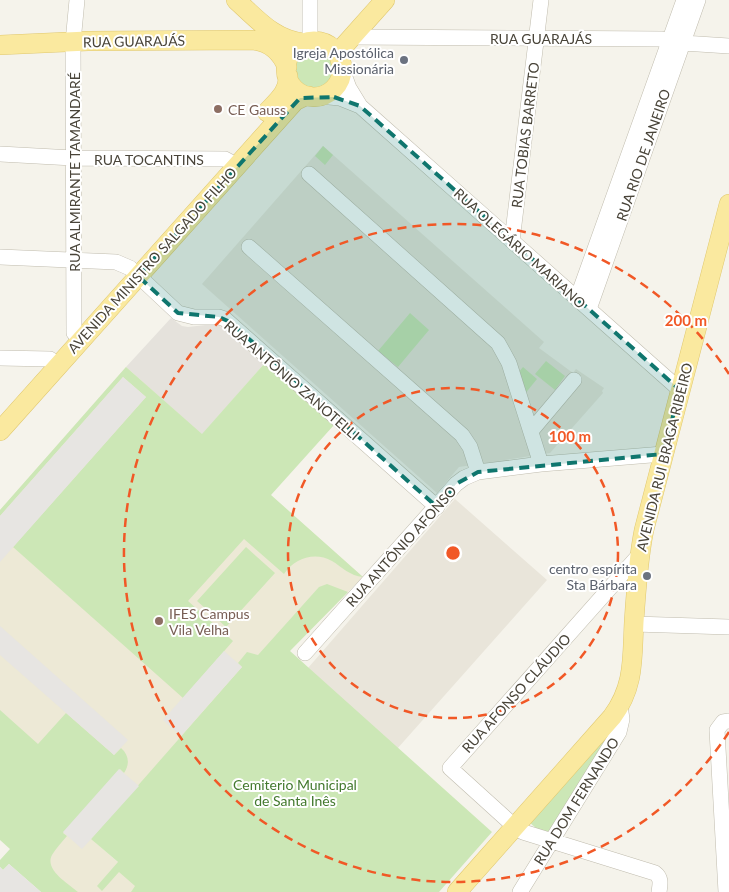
<svg xmlns="http://www.w3.org/2000/svg" width="729" height="892" viewBox="0 0 729 892" font-family="Lato,sans-serif">
	<style>
		.residential { fill: #e9e5da }
		.industrial { fill: #e5e2dc }
		.education { fill: #ede9d6 }
		.green { fill: #cce7b6 }
		.parking { fill: #e7e5e2 }
		.lines { fill: none; stroke-linecap: round; stroke-linejoin: round }
		.minor-casing { stroke: #c0bcae; stroke-width: 16 }
		.major-casing { stroke: #e0c86f; stroke-width: 20 }
		.minor { stroke: #fff; stroke-width: 15 }
		.major { stroke: #fae99f; stroke-width: 19 }
		.marked { fill: #0f766e; fill-opacity: 0.2; stroke: #0f766e; stroke-width: 4; stroke-dasharray: 10 6; stroke-linejoin: round }
		.ring { fill: none; stroke: #f15826; stroke-width: 2.5; stroke-dasharray: 9 6 }
		.worship-dot { fill: #6b7280; stroke: #fff; stroke-width: 2 }
		.education-dot { fill: #8d6e63; stroke: #fff; stroke-width: 2 }
		.labels { text-anchor: middle; dominant-baseline: central; stroke-width: 4; stroke-linejoin: round; paint-order: stroke }
		.street-label { font-size: 14px; fill: #494439; stroke: #fff }
		.worship-label { font-size: 14px; fill: #5b616d; stroke: #fff; text-anchor: end }
		.education-label { font-size: 14px; fill: #785e54; stroke: #fff; text-anchor: start }
		.park-label { font-size: 14px; fill: #43792e; stroke: #fff }
		.centre { fill: #f15826; stroke: #fff; stroke-width: 2.5 }
		.ring-label { font-size: 15px; text-anchor: middle; font-weight: bold; fill: #f15826; stroke: #fff; stroke-width: 4; stroke-linejoin: round; paint-order: stroke }
	</style>
	<rect width="100%" height="100%" fill="#f5f3eb"/>
	<path class="residential" d="M323 146 544 342 539 348 573 373 576 369 604 388 602 391 603 393 550 453 459 467 437 493 202 284Z
		M455 499 547 580 397 749 308 668Z"/>
	<path class="industrial" d="M171 318 182 326 188 327 214 324 219 325 264 364 202 435 126 367Z"/>
	<path class="education" d="M126 367 363 577 96 843 152 892H65L0 832V510Z"/>
	<path class="green" d="M291 68a23 23 0 1 1 46 0a23 23 0 1 1-46 0Z
		M323 146 333 155 325 165 315 156Z
		M410 313 429 330 398 367 378 351Z
		M546 361 565 376 555 390 535 374Z
		M264 364 334 425 271 495 363 577C350 576 342 567 332 561 314 551 294 559 284 574L244 539 188 601 233 641 183 698 13 547 146 397 123 377 0 516V510L126 367 202 434Z
		M523 367 537 379 524 395 518 373Z
		M246 547 275 573 226 627 197 601Z
		M327 584 348 592 290 651 492 832 439 892H131L135 886 119 872 102 891 97 886 118 862 91 839 242 667 238 663 247 652 258 655 319 587Z
		M0 710 38 744 66 713 114 755 121 748C129 755 130 764 124 773L120 769 63 833 67 836C62 842 56 848 52 855 44 870 69 884 78 892H41L9 864 3 870 0 867V860L10 849 0 840Z
		M610 729 615 734 552 834 537 829 529 822Z"/>
	<path class="parking" d="M123 377 146 397 0 562V516Z
		M0 626 128 740 114 755 0 655Z
		M224 651 242 667 181 736 163 720Z
		M119 769 139 786 82 849 63 832Z
		M9 864 41 892H0V867L3 870Z"/>
	<g class="lines">
		<defs>
			<path id="minor" d="M77 0 73 42 74 333 81 340
				M310 0V42
				M352 37 662 39 683 43 729 46
				M342 69 349 88 360 106 680 390
				M318 96 340 98 360 106
				M0 154 73 158 225 159 236 165
				M309 174 498 343 509 363 541 464
				M512 241 541 0
				M249 247 462 435 470 447 478 472
				M0 257 116 262 130 268 178 313 194 317H219L225 319 437 507
				M577 299 684 0
				M589 309 698 0
				M0 358 50 359 58 366
				M531 431 574 380
				M640 554 450 768 514 826 523 832 655 873C662 878 660 885 659 892
				M634 624 729 627
				M305 653 456 484 464 478 478 472 541 464 663 454
				M520 892 619 732 622 719 620 706
				M726 892 717 730 723 722 729 721"/>
			<path id="major" d="M236 0C257 19 274 40 304 43
				M286 69a28 28 0 1 1 56 0a28 28 0 1 1-56 0Z
				M0 45 88 41 251 40C268 41 280 50 287 67
				M340 60V55L343 47 385 0
				M267 112C277 101 289 92 288 76
				M0 431 295 101 303 97 309 96
				M457 892 612 717C635 686 632 658 634 622 636 591 638 560 644 530L729 204"/>
		</defs>
		<use href="#minor" class="minor-casing"/>
		<use href="#major" class="major-casing"/>
		<use href="#minor" class="minor"/>
		<use href="#major" class="major"/>
	</g>
	<path class="marked" d="M334 97 360 106 680 390 663 454 478 472 456 484 437 507 230 322 219 317 178 313 138 276 300 98Z"/>
	<g class="ring">
		<circle cx="453" cy="553" r="165"/>
		<path d="M729 732A329 329 0 1 1 729 374"/>
	</g>
	<g class="worship-dot">
		<circle cx="404" cy="60" r="5"/>
		<circle cx="647" cy="576" r="5"/>
	</g>
	<g class="education-dot">
		<circle cx="218" cy="109" r="5"/>
		<circle cx="159" cy="621" r="5"/>
	</g>
	<g class="labels">
		<g class="street-label">
			<text x="541" y="38">RUA GUARAJÁS</text>
			<text transform="translate(134 41) rotate(-1)">RUA GUARAJÁS</text>
			<text transform="translate(525 135) rotate(-83)">RUA TOBIAS BARRETO</text>
			<text transform="translate(643 155) rotate(-71)">RUA RIO DE JANEIRO</text>
			<text x="149" y="159">RUA TOCANTINS</text>
			<text transform="translate(74 172) rotate(-90)">RUA ALMIRANTE TAMANDARÉ</text>
			<text transform="translate(520 248) rotate(42)">RUA OLEGÁRIO MARIANO</text>
			<text transform="translate(152 260) rotate(-48)">AVENIDA MINISTRO SALGADO FILHO</text>
			<text transform="translate(292 380) rotate(41)">RUA ANTÔNIO ZANOTELLI</text>
			<text transform="translate(664 457) rotate(-76)">AVENIDA RUI BRAGA RIBEIRO</text>
			<text transform="translate(401 546) rotate(-48)">RUA ANTÔNIO AFONSO</text>
			<text transform="translate(516 693) rotate(-48)">RUA AFONSO CLÁUDIO</text>
			<text transform="translate(576 801) rotate(-58)">RUA DOM FERNANDO</text>
		</g>
		<g class="worship-label">
			<text x="394" y="52">Igreja Apostólica<tspan x="394" dy="16">Missionária</tspan></text>
			<text x="637" y="568">centro espírita<tspan x="637" dy="16">Sta Bárbara</tspan></text>
		</g>
		<g class="education-label">
			<text x="228" y="109">CE Gauss</text>
			<text x="169" y="613">IFES Campus<tspan x="169" dy="16">Vila Velha</tspan></text>
		</g>
		<g class="park-label">
			<text x="295" y="784">Cemiterio Municipal<tspan x="295" dy="16">de Santa Inês</tspan></text>
		</g>
	</g>
	<circle cx="453" cy="553" r="8" class="centre"/>
	<g class="ring-label">
		<text x="686" y="326">200 m</text>
		<text x="570" y="442">100 m</text>
	</g>
</svg>
